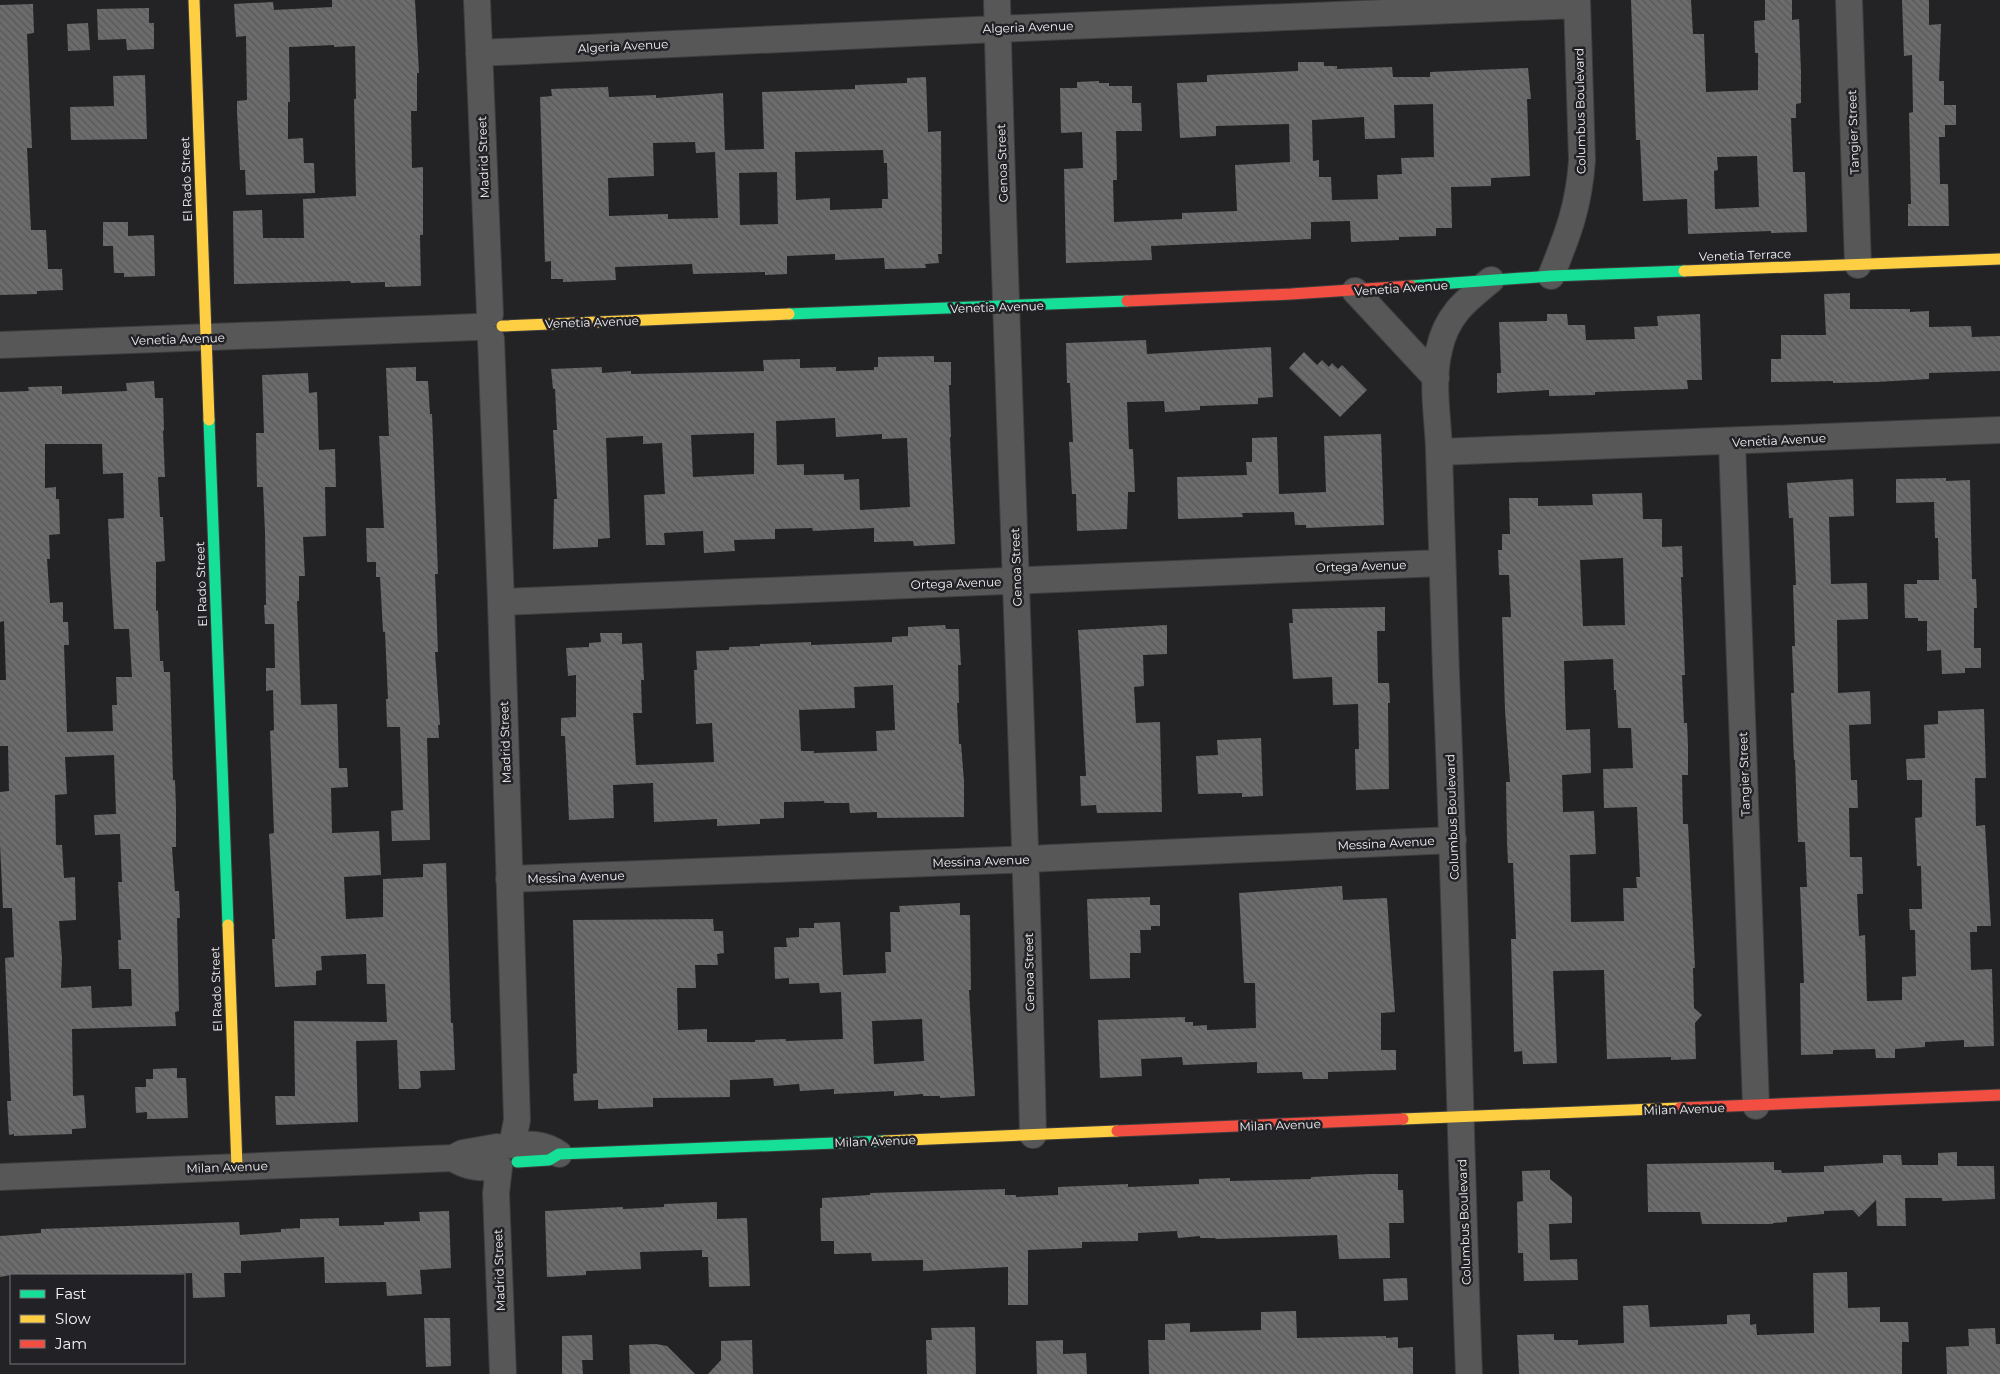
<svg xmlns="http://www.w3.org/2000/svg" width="2000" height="1374" viewBox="0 0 2000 1374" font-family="Montserrat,sans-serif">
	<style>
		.building { fill: url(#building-back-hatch); fill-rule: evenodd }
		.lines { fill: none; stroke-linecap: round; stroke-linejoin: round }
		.street-casing { stroke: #3e3e3f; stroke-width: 28 }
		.fast-casing { stroke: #3e3e3f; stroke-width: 13 }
		.slow-casing { stroke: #3e3e3f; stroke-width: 13 }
		.jam-casing { stroke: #3e3e3f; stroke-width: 13 }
		.street { stroke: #575758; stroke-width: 26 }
		.fast { stroke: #16e098; stroke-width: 11 }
		.slow { stroke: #ffcf43; stroke-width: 11 }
		.jam { stroke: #f24e42; stroke-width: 11 }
		.labels { text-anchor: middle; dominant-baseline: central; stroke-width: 5; stroke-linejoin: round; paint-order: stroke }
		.street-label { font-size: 12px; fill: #f4f4f6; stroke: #222125 }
	</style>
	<defs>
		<pattern id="building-back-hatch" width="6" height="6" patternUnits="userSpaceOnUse" patternTransform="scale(1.25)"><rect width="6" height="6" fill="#6d6c6c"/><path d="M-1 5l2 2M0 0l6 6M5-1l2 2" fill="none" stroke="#575758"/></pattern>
	</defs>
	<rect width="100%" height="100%" fill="#232224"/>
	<path class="building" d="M332 0H415L419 73H417V111H411L412 168 423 167V235H420L421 286 385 287V282L351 283 350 281 234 284 233 211 262 210 263 238H304L303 199 356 196 354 99H356L355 46 334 47V45L289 47 290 102H288V139L303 138 304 163H314L315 193 246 195 245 170H240L237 111V101L247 100 246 36 236 37 234 4 273 2 274 10 332 7Z
		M1631 0H1691L1693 34H1704L1706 92 1758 90V53H1755L1754 21 1765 20V0H1792V20L1799 19 1801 72V103L1796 104V118H1791L1793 172H1805L1807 232 1771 233V231L1688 234 1687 199 1643 201 1640 140H1636ZM1757 156 1759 207 1715 209 1714 171 1718 170 1717 157Z
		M1902 0H1929V25L1941 24 1939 81H1944V105H1956V125H1945V137H1939L1940 184H1948L1949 226H1908V204H1911L1909 113 1913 112 1912 55 1904 56Z
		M33 4 34 33 27 34 32 148H27L31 230H46L48 269H62L63 290 37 291V294L0 295V5Z
		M149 8V23H154V49L127 50 126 39 98 40 97 9Z
		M88 23 90 50 68 51 67 24Z
		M1298 62H1324V66H1337V69L1392 67 1393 77H1430V72L1528 68 1531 99H1527L1530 176 1491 178V186L1451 187 1452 228H1436V236L1399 237V240L1351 242 1350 221 1311 222V239L1151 246 1152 260 1066 263 1064 169 1083 168 1082 132 1061 133 1060 88H1077V82L1099 81V83H1109V86H1132V103H1141L1142 131H1116L1117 180H1113L1114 222 1182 219V213L1237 211 1235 165 1290 162 1289 124 1216 126V136L1180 138 1177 83 1207 82V75L1298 71ZM1433 104 1434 157 1401 158 1402 174 1377 175 1378 199 1332 200 1331 177H1319V160L1313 161 1312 120 1364 117 1365 139 1395 138 1394 105Z
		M145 75 147 139 71 140 70 107 114 106 113 76Z
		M926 77 928 132 941 131 942 254H938L939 263 925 264 926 268 885 269 884 258 835 260V254L787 256V274L765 275V272L693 274 692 264 615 267 616 280 563 282V279H551V261L545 262 540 97 552 96 551 89 608 87 609 97 656 95V98L723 93 725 150 764 149 762 92 855 89V85L907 83V78ZM695 142 696 153 715 152 718 218 668 219V214L609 216 608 178 654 176 653 143ZM883 150 884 163H887L888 199H882V208L830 210V198L796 200 795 152ZM777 172 778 224 740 225 739 173Z
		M103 222H128V236L154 235 155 276 124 277V273H114L113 246H103Z
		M1850 293V309H1910V312L1929 311V327L1971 326 1972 337 2000 336V371L1929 373V379L1876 382 1833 383V381L1771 382V359H1781V335H1826L1824 294Z
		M1547 314H1567L1568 325H1585L1586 340 1635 339 1634 327 1658 326 1657 316 1700 314 1702 380H1687L1688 389 1595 392V395L1549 396V390L1497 393V373H1501L1499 322 1547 321Z
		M1146 340 1147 354 1271 347 1273 397 1258 398V404L1200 406V410L1165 412 1164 401 1127 402 1129 449H1133L1135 492H1128L1127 529 1077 531 1076 494H1072L1069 442H1073L1070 383H1067L1066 343Z
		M1304 352 1317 365 1322 360 1329 367 1332 363 1338 369 1342 365 1367 390 1340 417 1289 368Z
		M934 356V362H951V385H949L951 437H950L955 544 914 546 913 541 874 542V528L813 531 812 528 775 529V539L734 540 735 551 704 553 703 531 664 533 665 545H646L644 495 665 494 662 443 643 444V436L606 438 610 538 598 539V547L553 549 554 499H557L553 430H557L555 389H553L551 369 602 367V373L631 371V374L764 371 763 360 800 359V368L836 367V371L874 370V367H878V357ZM835 418 836 437 882 434V439L907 438 910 507 860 510 859 479 844 480V474L804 475V464L777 465 776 421ZM754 433V474L693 477 691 435Z
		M416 367V381H428L430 414H432L438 574H435L438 652H435L440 725H438L439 738H427L430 840 392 841 391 811 403 810 400 727H387L386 699H388L385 632H383L380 577H376V562H367L366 528H384L379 436H389L386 368Z
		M308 373 309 393 317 392 319 450 335 449 336 487H325L326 536 303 537 305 576H299V601H297L301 705 337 704 339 768H347L348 787 331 788 332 833 379 831 381 875 344 877 346 919 383 917V879L423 877V864L446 863 451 1023H453L455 1070 420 1071 421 1087 418 1089H399L397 1040 356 1041 358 1122 276 1125 275 1096H295L294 1021 387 1022 385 984H367L366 954 321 956 322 970 316 971V985L275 987 272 939H275L269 834 274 833 270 731 274 730 273 690 266 691V668H275L274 624H265L264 605H266L265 532 263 487H257L256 433H264L262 375Z
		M154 381 155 398H163L164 430 163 431 165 477H158L160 517H163L165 561 156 562V611L158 610 160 661H163L164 672H170L173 780H175L176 807V847H172L175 891H179L180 918H177L179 1011 175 1012 176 1026 72 1029 73 1096 84 1095 86 1128 72 1129V1134L14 1136V1134L9 1135 7 1101H11L5 958 14 957 12 908H3L0 845V792L9 791 8 746H0V680H6L4 621 0 622V392L29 391 28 387 62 386V394L127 391 126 383ZM45 444H102L103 474 123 473 124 518 108 519 110 564 114 629H129L132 677H116L117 705H112L113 731 67 732 64 645H69L68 622H63V602L50 603 47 559H50L49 535 60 534 59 499H56V487L45 488ZM114 755 116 814 94 815 95 835 120 834 122 882H118L121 940H118L119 969H131L132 1006 92 1008 91 986 61 988 62 958 59 921 76 920 75 877 64 878 62 845H56L55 795 67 794 65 757Z
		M1381 434 1384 525 1306 528V525H1295L1294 512 1242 513 1243 517 1178 519 1177 477 1247 475 1246 462H1252V438L1277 437 1279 494 1326 492 1324 436Z
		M1946 478V481L1970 480 1972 579H1976L1977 608H1974V648H1981V668H1965V673L1942 674 1941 650 1927 651V621H1918V618H1905L1904 584H1917V580H1939L1938 538H1935L1934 502 1896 503V479Z
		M1853 479 1854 516 1829 517 1831 584 1867 583 1868 619 1837 620 1838 693 1870 691 1871 724 1849 725 1851 780H1857L1858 808H1849L1850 857H1862L1863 894H1857L1859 936 1865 935 1867 1001 1902 1000V977L1916 976 1915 930H1910L1909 909H1922L1921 866H1917L1915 818 1922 817V780H1907L1906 759 1925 758 1924 725 1938 724V711L1984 709 1986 778H1975L1976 826 1985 825 1991 926H1977V932H1970L1971 970 1992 969 1994 1046 1964 1047V1040L1925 1042V1047L1895 1049V1058H1876L1875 1049 1833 1050V1054L1801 1055 1800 983H1804L1800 887H1807L1805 842H1798L1795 760H1794L1791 693H1794L1792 646H1795L1793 585H1796L1793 518H1789L1787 483Z
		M1642 493 1643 519H1662V547L1682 546 1683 577H1681L1685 675H1682L1684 723H1687L1688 746V775H1682L1683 824H1688L1695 968H1693L1694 1008 1702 1015 1695 1023 1696 1059 1671 1060V1057L1607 1059 1604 970 1553 971 1557 1063 1523 1064 1522 1051 1514 1052 1511 939H1516L1513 863H1508L1507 842 1506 782H1510L1505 710 1502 617H1511L1509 575H1499L1498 550H1502V534H1510L1509 498H1538V506L1593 505 1592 494ZM1623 558 1625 625 1583 626 1580 560ZM1613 659 1614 690H1616L1618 728H1631L1633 768 1603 769 1604 808 1637 807 1640 877H1636L1637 888H1623L1624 921 1571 922 1570 855 1596 854 1594 811 1563 812 1562 775 1591 773 1590 729 1566 730 1564 661Z
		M1385 607V631H1377L1378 683H1389L1390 703H1388L1389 789 1356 790 1355 749H1359L1358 704 1333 705 1332 677 1293 679 1289 623H1293L1292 609Z
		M945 625 946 629H959L961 665H958L959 703H957L959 744H961L964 781V817L877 818V812L850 813 849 803H824V801L784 802V818L760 819V824L717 826V819L654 822 653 783 613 785 614 818 569 820 565 736H561V718L576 717V675L568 676 566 648 589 647V643L601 642 600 633H622V644L642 643 644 680H641L642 713H633L636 765 714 762 712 723 696 724 694 670H697L696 651 729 650V647L760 646V644L811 642V645L892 642V637L908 636V627ZM893 685 895 730 876 731 877 751 814 753V751H801L799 710 855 708 854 687Z
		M1167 625V654L1143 655 1144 686 1134 687 1136 723 1160 722 1162 812 1097 813 1096 805 1081 806 1080 776H1086L1078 630Z
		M1261 738 1263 796 1242 797V793L1198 794 1196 756 1218 755 1217 740Z
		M1342 886 1343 900 1387 898 1395 1012 1381 1013V1050H1396V1070L1328 1072V1079H1303L1302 1072 1257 1073V1062L1183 1065 1182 1057 1141 1059 1142 1076 1100 1078 1098 1020 1185 1017V1022H1193V1026L1207 1025V1030L1256 1028 1255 983H1244L1239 893Z
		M1150 897V905H1160V926H1151V930H1140L1141 953H1130V978L1090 979 1087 899Z
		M960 903V915H970L971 990H969L975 1096 940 1098V1096H923V1094L894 1096V1091L834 1094V1089L800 1091 799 1084 774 1086 773 1078 730 1080V1097L653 1098V1107L598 1109V1100L574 1101 573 1074 577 1073 573 920 713 919 714 931H723L724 953 717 954 718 965H695L696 988H677L678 1030 707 1029V1042H755V1040L786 1039V1041L843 1039 841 992 820 993 819 983 789 984V978L775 979 774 947H787L786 938 799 937V928H814V923L840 922 843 975 886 973 885 952H891L890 912H900L899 906ZM922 1019 924 1061 874 1064 872 1021Z
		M177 1068V1078H186L188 1118 147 1119V1112L136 1113 135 1087H146V1079H153V1069Z
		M1957 1152V1166H1994L1995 1199 1942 1201V1198H1905L1906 1226H1877L1876 1200 1859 1217 1853 1210 1824 1211V1214L1787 1217V1222L1773 1223V1224H1702L1700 1212H1648L1647 1164 1774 1162V1170H1781L1782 1173 1824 1172V1166L1883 1163V1155H1901L1902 1165H1938V1153Z
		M1550 1170V1179L1572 1197V1223L1549 1224 1550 1260 1577 1259 1578 1280 1524 1281 1523 1253H1518L1517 1202 1523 1201 1522 1171Z
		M1370 1174H1398V1190H1403L1404 1223H1389L1390 1258 1339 1259 1337 1235 1216 1239 1215 1238H1200V1236L1178 1238 1177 1231 1138 1233V1241L1082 1242V1248L1028 1250V1305H1008V1267L923 1271V1260L872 1261 871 1253 834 1254V1241H821L820 1208H822V1198L870 1195V1193L1005 1189V1195H1016V1197L1058 1195V1187L1128 1184V1187L1199 1184V1179L1230 1178V1181L1311 1179V1177Z
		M717 1202V1219L747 1218 750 1286 709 1287 708 1257H702V1250L640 1252 641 1269 586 1271V1275L547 1277 545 1211 623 1207V1209L664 1207V1204Z
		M449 1211 451 1268 420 1270 422 1294 387 1296 386 1282 325 1283 324 1257 241 1261V1273H224L225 1297 193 1298 192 1273 139 1275H11L0 1277V1236L41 1233V1229L239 1222 240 1235 281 1232V1229L300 1228V1219L339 1218V1226L384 1225V1222L420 1221 419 1212Z
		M1847 1272 1848 1308 1880 1307V1322H1908L1909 1342H1902V1374H1519L1517 1335 1554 1334V1340H1578V1345L1624 1343 1623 1306 1648 1305 1650 1327 1727 1324V1315L1750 1314V1325L1756 1324 1757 1335 1814 1333 1813 1273Z
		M1407 1278 1408 1300 1384 1301 1383 1279Z
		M1296 1311 1297 1338 1386 1336V1338L1398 1337V1348L1413 1347V1374H1149L1148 1340H1165V1324L1190 1323V1332L1261 1330V1312Z
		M424 1318H450L451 1366 426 1367Z
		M975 1327 976 1374H927L926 1340H932L931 1328Z
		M1995 1328 1996 1344H2000V1374H1947L1946 1347 1969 1346 1968 1329Z
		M592 1335 593 1360H582L583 1374H562V1336Z
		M752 1340 753 1374H708L721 1360V1341Z
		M1063 1340V1354L1086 1353 1087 1374H1037L1036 1341Z
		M656 1344 667 1346 695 1374H630L629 1345Z"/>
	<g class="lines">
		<defs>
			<path id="street" d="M477 0 490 314
				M997 0C1006 378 1025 756 1033 1135
				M1849 0 1858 265
				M479 53 997 29 1577 5
				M1551 276C1568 234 1579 206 1582 160L1577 0
				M1355 291 1436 378
				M491 339 501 602 517 1120 512 1145C529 1144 544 1143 559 1154
				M0 345 476 327
				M1732 442 1756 1106
				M1439 452 2000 430
				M501 602 1441 563
				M509 879 982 861 1453 840
				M453 1158C468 1168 481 1168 499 1167L496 1193 503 1374
				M0 1177 453 1158 463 1153 497 1147
				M1469 1374C1460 1141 1456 908 1446 674 1443 600 1441 525 1439 450 1438 418 1431 382 1439 350 1446 316 1465 301 1491 280"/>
			<path id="fast" d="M1411 286 1551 276 1684 271
				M789 314 1127 301
				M209 420 228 925
				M517 1162 549 1160 559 1154 884 1141"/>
			<path id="slow" d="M194 0 209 420
				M1684 271 2000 259
				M502 326 789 314
				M228 925 237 1167
				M1403 1119 1680 1108
				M884 1141 1117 1131"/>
			<path id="jam" d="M1127 301 1291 294 1411 286
				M1680 1108 2000 1095
				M1117 1131 1403 1119"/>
		</defs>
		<use href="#street" class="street-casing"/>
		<use href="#fast" class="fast-casing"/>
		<use href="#slow" class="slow-casing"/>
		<use href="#jam" class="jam-casing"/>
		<use href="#street" class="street"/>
		<use href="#fast" class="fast"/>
		<use href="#slow" class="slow"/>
		<use href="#jam" class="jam"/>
	</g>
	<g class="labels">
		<g class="street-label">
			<text transform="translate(1028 27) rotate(-2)">Algeria Avenue</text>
			<text transform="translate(623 46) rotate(-3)">Algeria Avenue</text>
			<text transform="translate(1580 111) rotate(-91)">Columbus Boulevard</text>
			<text transform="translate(1853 132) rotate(-92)">Tangier Street</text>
			<text transform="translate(483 157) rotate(-92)">Madrid Street</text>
			<text transform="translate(1002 163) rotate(-92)">Genoa Street</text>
			<text transform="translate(186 179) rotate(-92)">El Rado Street</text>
			<text transform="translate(1745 255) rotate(-2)">Venetia Terrace</text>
			<text transform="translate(1401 288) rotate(-4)">Venetia Avenue</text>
			<text transform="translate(997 307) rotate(-2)">Venetia Avenue</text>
			<text transform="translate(592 322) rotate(-2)">Venetia Avenue</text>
			<text transform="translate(178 339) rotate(-2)">Venetia Avenue</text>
			<text transform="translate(1779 440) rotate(-3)">Venetia Avenue</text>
			<text transform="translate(1361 566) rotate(-2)">Ortega Avenue</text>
			<text transform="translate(1016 567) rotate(-92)">Genoa Street</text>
			<text transform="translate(956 583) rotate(-2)">Ortega Avenue</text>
			<text transform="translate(201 584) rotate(-92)">El Rado Street</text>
			<text transform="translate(505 742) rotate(-92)">Madrid Street</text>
			<text transform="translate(1744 774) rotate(-92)">Tangier Street</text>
			<text transform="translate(1452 817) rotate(-92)">Columbus Boulevard</text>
			<text transform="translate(1386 843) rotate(-3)">Messina Avenue</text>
			<text transform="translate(981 861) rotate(-2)">Messina Avenue</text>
			<text transform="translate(576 877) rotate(-2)">Messina Avenue</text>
			<text transform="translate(1029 972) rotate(-91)">Genoa Street</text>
			<text transform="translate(216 989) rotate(-92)">El Rado Street</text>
			<text transform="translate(1684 1109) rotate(-2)">Milan Avenue</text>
			<text transform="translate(1280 1125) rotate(-2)">Milan Avenue</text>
			<text transform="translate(875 1141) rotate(-2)">Milan Avenue</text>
			<text transform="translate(227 1167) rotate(-2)">Milan Avenue</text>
			<text transform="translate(1464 1222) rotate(-92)">Columbus Boulevard</text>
			<text transform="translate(499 1270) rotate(-92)">Madrid Street</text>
		</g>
	</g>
	<rect x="10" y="1274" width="175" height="90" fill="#222125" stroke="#767579"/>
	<rect x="20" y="1290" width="25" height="8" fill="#16e098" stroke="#767579"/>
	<text x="55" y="1299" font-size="15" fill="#f4f4f6">Fast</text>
	<rect x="20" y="1315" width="25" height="8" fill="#ffcf43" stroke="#767579"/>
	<text x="55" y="1324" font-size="15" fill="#f4f4f6">Slow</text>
	<rect x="20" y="1340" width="25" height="8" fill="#f24e42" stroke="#767579"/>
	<text x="55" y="1349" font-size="15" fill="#f4f4f6">Jam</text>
</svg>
